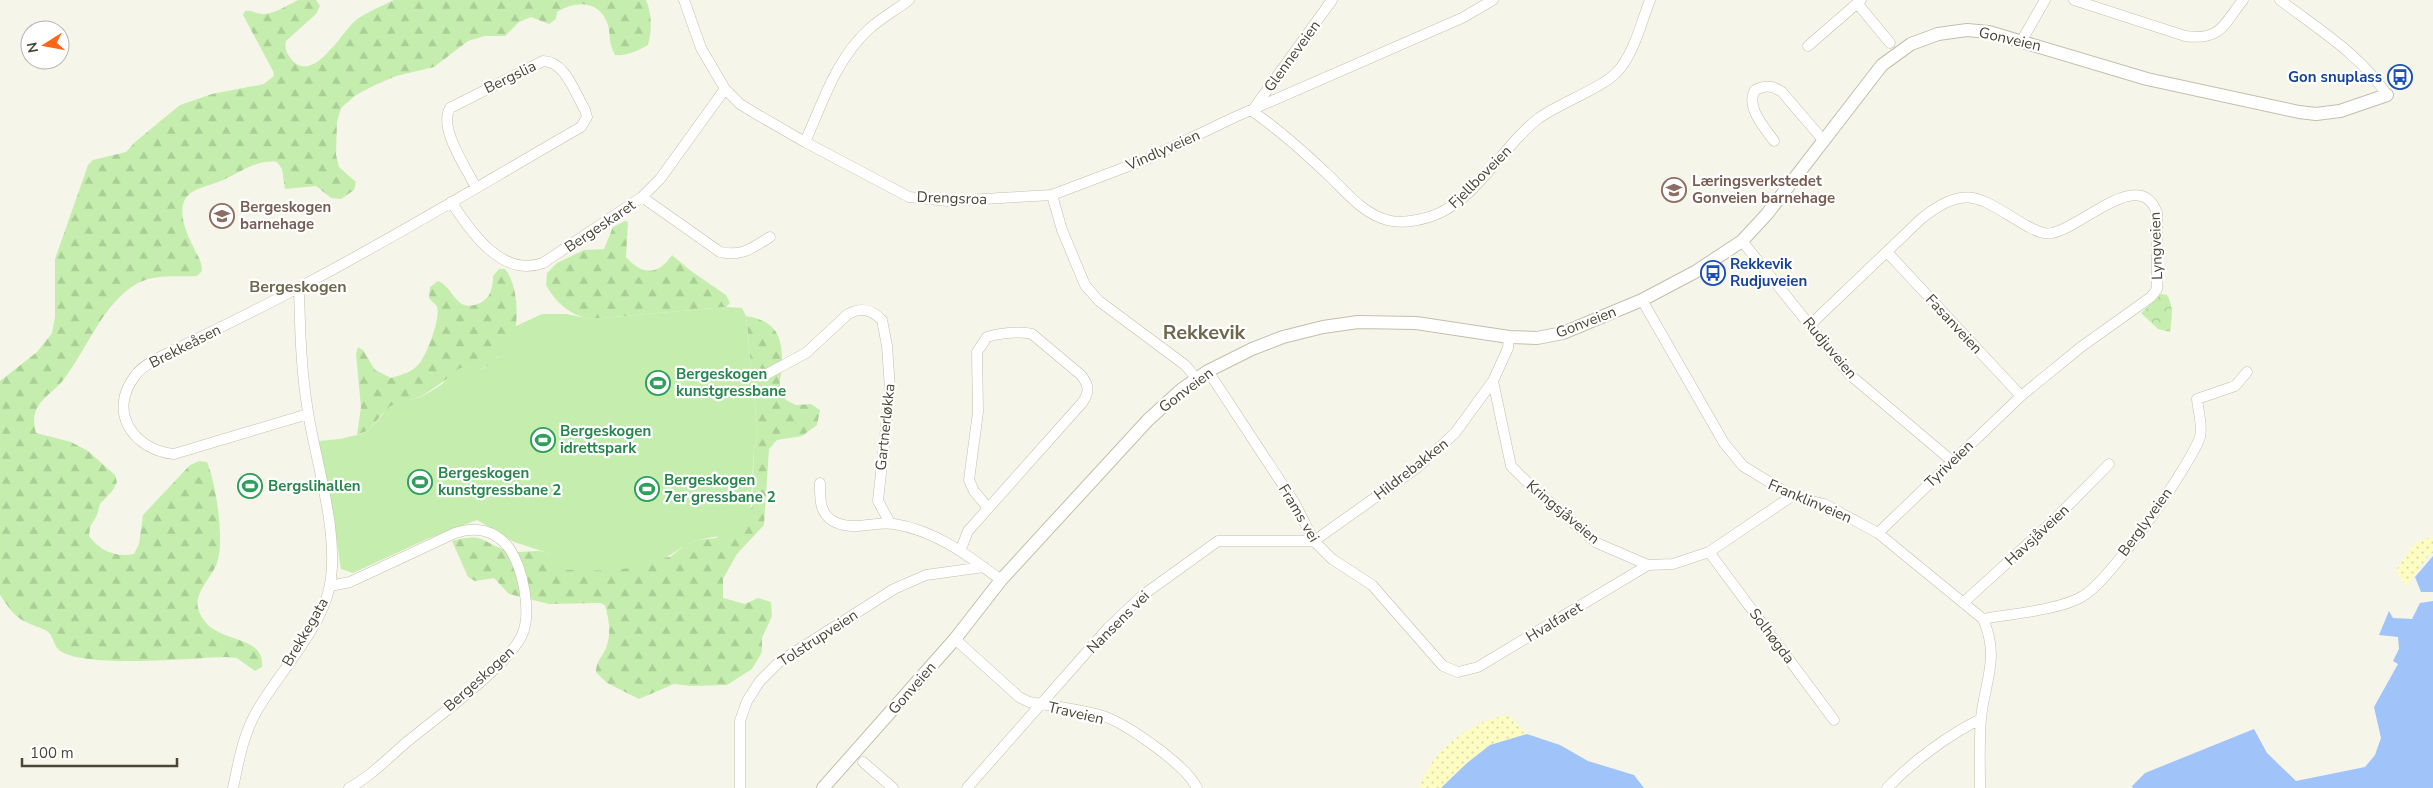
<svg xmlns="http://www.w3.org/2000/svg" width="2433" height="788" viewBox="0 0 2433 788" font-family="'Nunito Sans',sans-serif">
	<style>
		.forest { fill: url(#forest-firs) }
		.sand { fill: url(#sand-dots) }
		.park { fill: url(#park-crowns) }
		.pitch { fill: #c5eeae }
		.water { fill: #a0c3f9 }
		.lines { fill: none; stroke-linecap: round; stroke-linejoin: round }
		.minor-casing { stroke: #c3bfaa; stroke-width: 11 }
		.tertiary-casing { stroke: #c3bfaa; stroke-width: 14 }
		.minor { stroke: #fff; stroke-width: 10 }
		.tertiary { stroke: #fff; stroke-width: 12 }
		.labels { text-anchor: middle; dominant-baseline: central; stroke-width: 4.5; stroke-linejoin: round; paint-order: stroke }
		.street-label { font-size: 15px; fill: #4b4736; stroke: #fff }
		.transit-label { font-size: 15px; font-weight: bold; fill: #164399; stroke: #fff; text-anchor: end }
		.education-label { font-size: 15px; font-weight: bold; fill: #785e54; stroke: #fff; text-anchor: start }
		.leisure-label { font-size: 15px; font-weight: bold; fill: #27864d; stroke: #fff; text-anchor: start }
		.neighbourhood-label { font-size: 16px; font-weight: bold; fill: #6f684c; stroke: #fff }
		.district-label { font-size: 20px; font-weight: bold; fill: #6f684c; stroke: #fff }
	</style>
	<defs>
		<pattern id="forest-firs" width="22" height="20" patternUnits="userSpaceOnUse" patternTransform="scale(1.25)"><rect width="22" height="20" fill="#c5eeae"/><path d="M5 1l3.5 6h-7zM16 11l3.5 6h-7z" fill="#abcd96"/></pattern>
		<pattern id="sand-dots" width="8" height="8" patternUnits="userSpaceOnUse" patternTransform="scale(1.25)"><rect width="8" height="8" fill="#fdfcc2"/><path d="M2 2h.1M6 6h.1" fill="none" stroke="#dad9a7" stroke-width="1.8" stroke-linecap="round"/></pattern>
		<pattern id="park-crowns" width="20" height="18" patternUnits="userSpaceOnUse" patternTransform="scale(1.25)"><rect width="20" height="18" fill="#c5eeae"/><path d="M2 6a3 3 0 1 1 6 0M12 15a3 3 0 1 1 6 0" fill="none" stroke="#abcd96"/></pattern>
	</defs>
	<rect width="100%" height="100%" fill="#f6f5e9"/>
	<path class="forest" d="M298 0H316L320 6 316 14 286 41C285 47 285 50 289 56 311 90 342 31 356 20 367 12 382 6 394 0H646C652 13 652 31 648 45 637 51 628 56 615 55 608 42 611 37 608 25 600 0 576 0 557 12L556 19 549 24 531 17 519 22 505 36H485L468 41 434 67 396 76 375 85 356 95 341 108 337 122 336 155 339 167 356 182 354 190 341 199 331 198 316 186 285 189 282 169 277 162C257 159 241 172 223 180 214 184 203 186 194 191 173 202 185 230 193 246 197 256 202 260 202 271L197 276C175 277 152 273 133 286 100 309 87 349 64 379 56 390 42 397 36 410 33 418 34 425 36 433L71 442 88 451 115 475 117 482 113 490 100 504 97 515 90 527 89 536C100 551 117 558 134 554L139 544 143 515 190 465 199 461 207 462C216 483 225 542 217 563 212 577 194 593 198 608 209 648 265 630 262 667L255 671 237 658 225 657C191 658 83 669 59 650 53 645 54 636 47 631 40 627 33 626 26 622 14 617 7 605 0 595V381L37 352 52 333 55 317V259L88 165 93 160 126 152 135 142 180 105 212 94 264 84 274 76 273 71 243 15 245 11C253 10 258 15 265 14 276 13 288 5 298 0Z
		M625 221 628 222 626 257C642 275 658 276 672 255L691 271 726 295 730 303 726 307 591 319C571 316 556 303 546 285L547 273 557 263 584 250 604 249 613 227Z
		M499 269H505C516 282 518 308 516 325 515 339 497 361 485 367 478 371 472 368 466 366L422 396 401 403 382 414 369 430 357 435 361 407 356 354 358 347 363 350 375 370 391 378C401 375 412 372 419 364 427 355 441 317 437 307 436 304 431 301 429 298L430 287 438 281C455 288 455 314 480 303 491 298 493 287 493 276Z
		M746 316C776 321 783 336 782 366 782 372 779 379 780 385 780 390 784 396 786 400L796 405 811 404 820 410 817 425 802 436 777 440 769 449 764 525 737 554 723 579V598L745 604 758 598 771 602 772 616 762 638V652L752 669 727 685 691 686 674 684 639 699 607 683 596 672C596 661 601 659 605 650 612 635 609 620 605 605L600 603 549 604 509 594 494 578 475 581 468 577 452 541C485 532 480 542 506 550 520 555 535 548 548 553L555 566 670 557 685 545 698 540 716 538 752 507 754 448 758 436Z"/>
	<path class="sand" d="M2433 536V553L2429 555 2406 587 2396 570 2415 543Z
		M1508 715 1527 734 1490 745 1467 763 1441 788H1419C1431 751 1470 721 1508 715Z"/>
	<path class="park" d="M2161 294 2167 295C2174 307 2172 318 2170 332L2158 329 2141 313Z"/>
	<path class="pitch" d="M726 307 742 308 746 316 758 436 754 448 750 521C732 538 719 535 698 540 680 545 668 560 650 565 635 569 566 575 555 566 552 564 550 557 548 553L514 542 477 520 427 539 353 573 341 569 330 499 318 441 340 439 361 434 369 430 390 406 423 396 441 385 458 369 466 366 478 369 484 368 498 357 516 326 542 314H566L591 319Z"/>
	<path class="water" d="M2433 556V592H2421L2415 577Z
		M2433 601V788H2133L2132 786 2145 773 2254 729 2267 753 2296 781 2365 767 2375 755 2381 738 2374 707 2398 664 2393 661 2399 649 2398 637 2379 635 2389 611 2393 618 2412 619 2420 603Z
		M1527 734 1560 745 1588 761 1634 775 1644 788H1441L1467 763 1490 745Z"/>
	<g class="lines">
		<defs>
			<path id="minor" d="M684 0 701 48 725 89 740 104 758 115 805 142 909 197 948 201 1052 195
				M1332 0 1252 111C1278 129 1302 150 1325 172 1344 189 1361 213 1387 220 1397 223 1407 222 1417 220 1473 211 1497 150 1539 118 1560 103 1602 88 1617 72 1634 54 1641 23 1650 0
				M2074 0 2185 36C2221 41 2223 25 2243 0
				M2280 0C2318 29 2361 55 2387 95
				M1857 3 1890 43
				M2022 40 2045 0
				M1808 46 1861 0
				M1774 141C1765 128 1745 107 1755 90 1765 85 1772 85 1782 92L1824 141
				M805 142C822 104 836 59 869 29 881 18 896 10 909 0
				M642 197 720 252C742 257 752 248 770 237
				M451 202C471 231 501 278 543 263L642 197 660 179 725 89
				M1742 241 1849 374 1952 461
				M1887 252 2021 396
				M1642 300 1724 443 1743 466 1792 496 1824 504 1878 533 1983 619C2000 657 1985 681 1981 718 1979 740 1980 765 1980 788
				M1810 325 1921 219C1968 180 1983 201 2027 226 2035 230 2043 235 2052 233 2080 229 2140 165 2157 213V289L2151 297 2081 347 2021 396 1878 533
				M1509 337 1508 348 1493 381 1511 466 1533 488 1597 543 1648 565 1673 564 1709 552 1792 496
				M1208 371 1294 502 1314 541 1332 559 1372 585 1443 666 1458 672 1478 667 1648 565
				M765 375 806 353 848 314C861 307 871 309 882 320L887 346 890 389 878 501 890 523
				M1197 379 1185 365 1099 301 1085 285 1062 230 1052 195 1147 159 1235 117 1462 18 1493 0
				M308 414 174 454C134 450 107 412 135 376 140 368 148 364 156 359 203 336 251 313 298 288 394 238 487 181 581 127L587 117 585 110C575 93 565 61 543 61L450 108C438 129 467 168 476 188
				M820 483C820 497 819 513 833 521 852 532 874 521 894 524 935 530 969 556 1001 580
				M961 549 968 531 1082 403C1090 392 1089 385 1081 375L1032 334C1017 331 1002 333 987 337L977 352 978 412 969 480 974 491 988 508
				M1709 552 1834 720
				M330 586 350 582 455 533C476 526 495 530 509 548 523 568 532 613 522 635 507 667 437 717 408 741 389 757 370 777 349 788
				M1963 603 2053 521 2109 464
				M1983 619C2010 614 2061 610 2083 596 2109 582 2190 466 2200 437 2203 427 2198 410 2197 399L2235 386 2247 372
				M955 639 1019 697 1029 702C1053 706 1077 709 1100 715 1125 722 1186 765 1197 788
				M863 762 893 788
				M233 788C239 760 243 734 258 709 279 673 321 628 329 589 341 537 316 464 308 412 301 371 300 330 299 287
				M740 788V721L747 701 760 681 779 662 894 589 926 575 984 567
				M967 788 1108 628 1143 595 1218 541H1314L1418 467 1455 433 1493 381
				M1887 788C1911 763 1949 734 1981 719"/>
			<path id="tertiary" d="M823 788 955 639 1001 580 1148 420 1181 390 1208 371 1252 349 1283 337 1323 327 1358 322 1416 323 1509 337 1537 338 1563 333 1642 300 1695 272 1742 241 1767 214 1882 65 1911 44 1938 34 1967 30 1989 32 2147 79 2299 112 2316 114 2340 111 2387 95"/>
		</defs>
		<use href="#minor" class="minor-casing"/>
		<use href="#tertiary" class="tertiary-casing"/>
		<use href="#minor" class="minor"/>
		<use href="#tertiary" class="tertiary"/>
	</g>
	<defs>
		<symbol id="bus-ring" viewBox="-11 -11 22 22"><circle r="9.5" fill="#fff" stroke="#1a4fb4" stroke-width="1.5"/><path d="M-5-6H5V4H4V6H2V4H-2V6H-4V4H-5ZM-3.5-4V0h7V-4ZM-3.5 1.2v1.5H-2V1.2ZM2 1.2v1.5H3.5V1.2Z" fill="#1a4fb4"/></symbol>
		<symbol id="school-ring" viewBox="-11 -11 22 22"><circle r="9.5" fill="#fff" stroke="#8d6e63" stroke-width="1.5"/><path d="M0-5L7-2L0 1L-7-2ZM-4 1L0 2.5L4 1V4Q0 6-4 4Z" fill="#8d6e63"/></symbol>
		<symbol id="stadium-ring" viewBox="-11 -11 22 22"><circle r="9.5" fill="#fff" stroke="#2e9e5b" stroke-width="1.5"/><path d="M0-5a6.5 5 0 1 0 0 10a6.5 5 0 1 0 0-10ZM-3.5-1.8h7v3.6h-7Z" fill="#2e9e5b"/></symbol>
	</defs>
	<g fill-rule="evenodd">
		<use href="#bus-ring" x="2386" y="63" width="28" height="28"/>
		<use href="#school-ring" x="1660" y="176" width="28" height="28"/>
		<use href="#school-ring" x="208" y="202" width="28" height="28"/>
		<use href="#bus-ring" x="1699" y="259" width="28" height="28"/>
		<use href="#stadium-ring" x="644" y="369" width="28" height="28"/>
		<use href="#stadium-ring" x="529" y="426" width="28" height="28"/>
		<use href="#stadium-ring" x="406" y="468" width="28" height="28"/>
		<use href="#stadium-ring" x="236" y="472" width="28" height="28"/>
		<use href="#stadium-ring" x="633" y="475" width="28" height="28"/>
	</g>
	<g class="labels">
		<g class="street-label">
			<text transform="translate(2010 39) rotate(13)">Gonveien</text>
			<text transform="translate(1292 56) rotate(-54)">Glenneveien</text>
			<text transform="translate(510 77) rotate(-26)">Bergslia</text>
			<text transform="translate(1163 150) rotate(-24)">Vindlyveien</text>
			<text transform="translate(1480 177) rotate(-45)">Fjellboveien</text>
			<text transform="translate(952 198) rotate(2)">Drengsroa</text>
			<text transform="translate(600 226) rotate(-34)">Bergeskaret</text>
			<text transform="translate(2156 246) rotate(-92)">Lyngveien</text>
			<text transform="translate(1586 322) rotate(-21)">Gonveien</text>
			<text transform="translate(1954 324) rotate(47)">Fasanveien</text>
			<text transform="translate(185 346) rotate(-27)">Brekkeåsen</text>
			<text transform="translate(1830 348) rotate(50)">Rudjuveien</text>
			<text transform="translate(1186 390) rotate(-37)">Gonveien</text>
			<text transform="translate(885 427) rotate(-84)">Gartnerløkka</text>
			<text transform="translate(1949 464) rotate(-44)">Tyriveien</text>
			<text transform="translate(1411 469) rotate(-38)">Hildrebakken</text>
			<text transform="translate(1810 501) rotate(23)">Franklinveien</text>
			<text transform="translate(1563 512) rotate(40)">Kringsjåveien</text>
			<text transform="translate(1299 513) rotate(59)">Frams vei</text>
			<text transform="translate(2145 522) rotate(-54)">Berglyveien</text>
			<text transform="translate(2037 535) rotate(-43)">Havsjåveien</text>
			<text transform="translate(1118 622) rotate(-45)">Nansens vei</text>
			<text transform="translate(1554 622) rotate(-31)">Hvalfaret</text>
			<text transform="translate(305 632) rotate(-60)">Brekkegata</text>
			<text transform="translate(1772 636) rotate(53)">Solhøgda</text>
			<text transform="translate(818 638) rotate(-33)">Tolstrupveien</text>
			<text transform="translate(479 679) rotate(-42)">Bergeskogen</text>
			<text transform="translate(912 688) rotate(-49)">Gonveien</text>
			<text transform="translate(1076 713) rotate(13)">Traveien</text>
		</g>
		<g class="transit-label">
			<text x="2382" y="77">Gon snuplass</text>
			<text x="1730" y="264" text-anchor="start">Rekkevik<tspan x="1730" dy="17">Rudjuveien</tspan></text>
		</g>
		<g class="education-label">
			<text x="1692" y="181">Læringsverkstedet<tspan x="1692" dy="17">Gonveien barnehage</tspan></text>
			<text x="240" y="207">Bergeskogen<tspan x="240" dy="17">barnehage</tspan></text>
		</g>
		<g class="leisure-label">
			<text x="676" y="374">Bergeskogen<tspan x="676" dy="17">kunstgressbane</tspan></text>
			<text x="560" y="431">Bergeskogen<tspan x="560" dy="17">idrettspark</tspan></text>
			<text x="438" y="473">Bergeskogen<tspan x="438" dy="17">kunstgressbane 2</tspan></text>
			<text x="664" y="480">Bergeskogen<tspan x="664" dy="17">7er gressbane 2</tspan></text>
			<text x="268" y="486">Bergslihallen</text>
		</g>
		<g class="neighbourhood-label">
			<text x="298" y="287">Bergeskogen</text>
		</g>
		<g class="district-label">
			<text x="1204" y="332">Rekkevik</text>
		</g>
	</g>
	<g transform="translate(45 45) rotate(259)"><circle r="24" fill="#ffffff" stroke="#b7b5af"/>
	<path d="M0-4L9 19L0 12L-9 19Z" fill="#ff6617"/>
	<text y="-8" font-size="14" font-weight="bold" text-anchor="middle" fill="#4b4736">N</text>
	</g>
	<path d="M22 758v8h155v-8" fill="none" stroke="#4b4736" stroke-width="2.5"/>
	<text x="30" y="758" font-size="15" fill="#4b4736" stroke="#ffffff" stroke-width="4" paint-order="stroke">100 m</text>
</svg>
